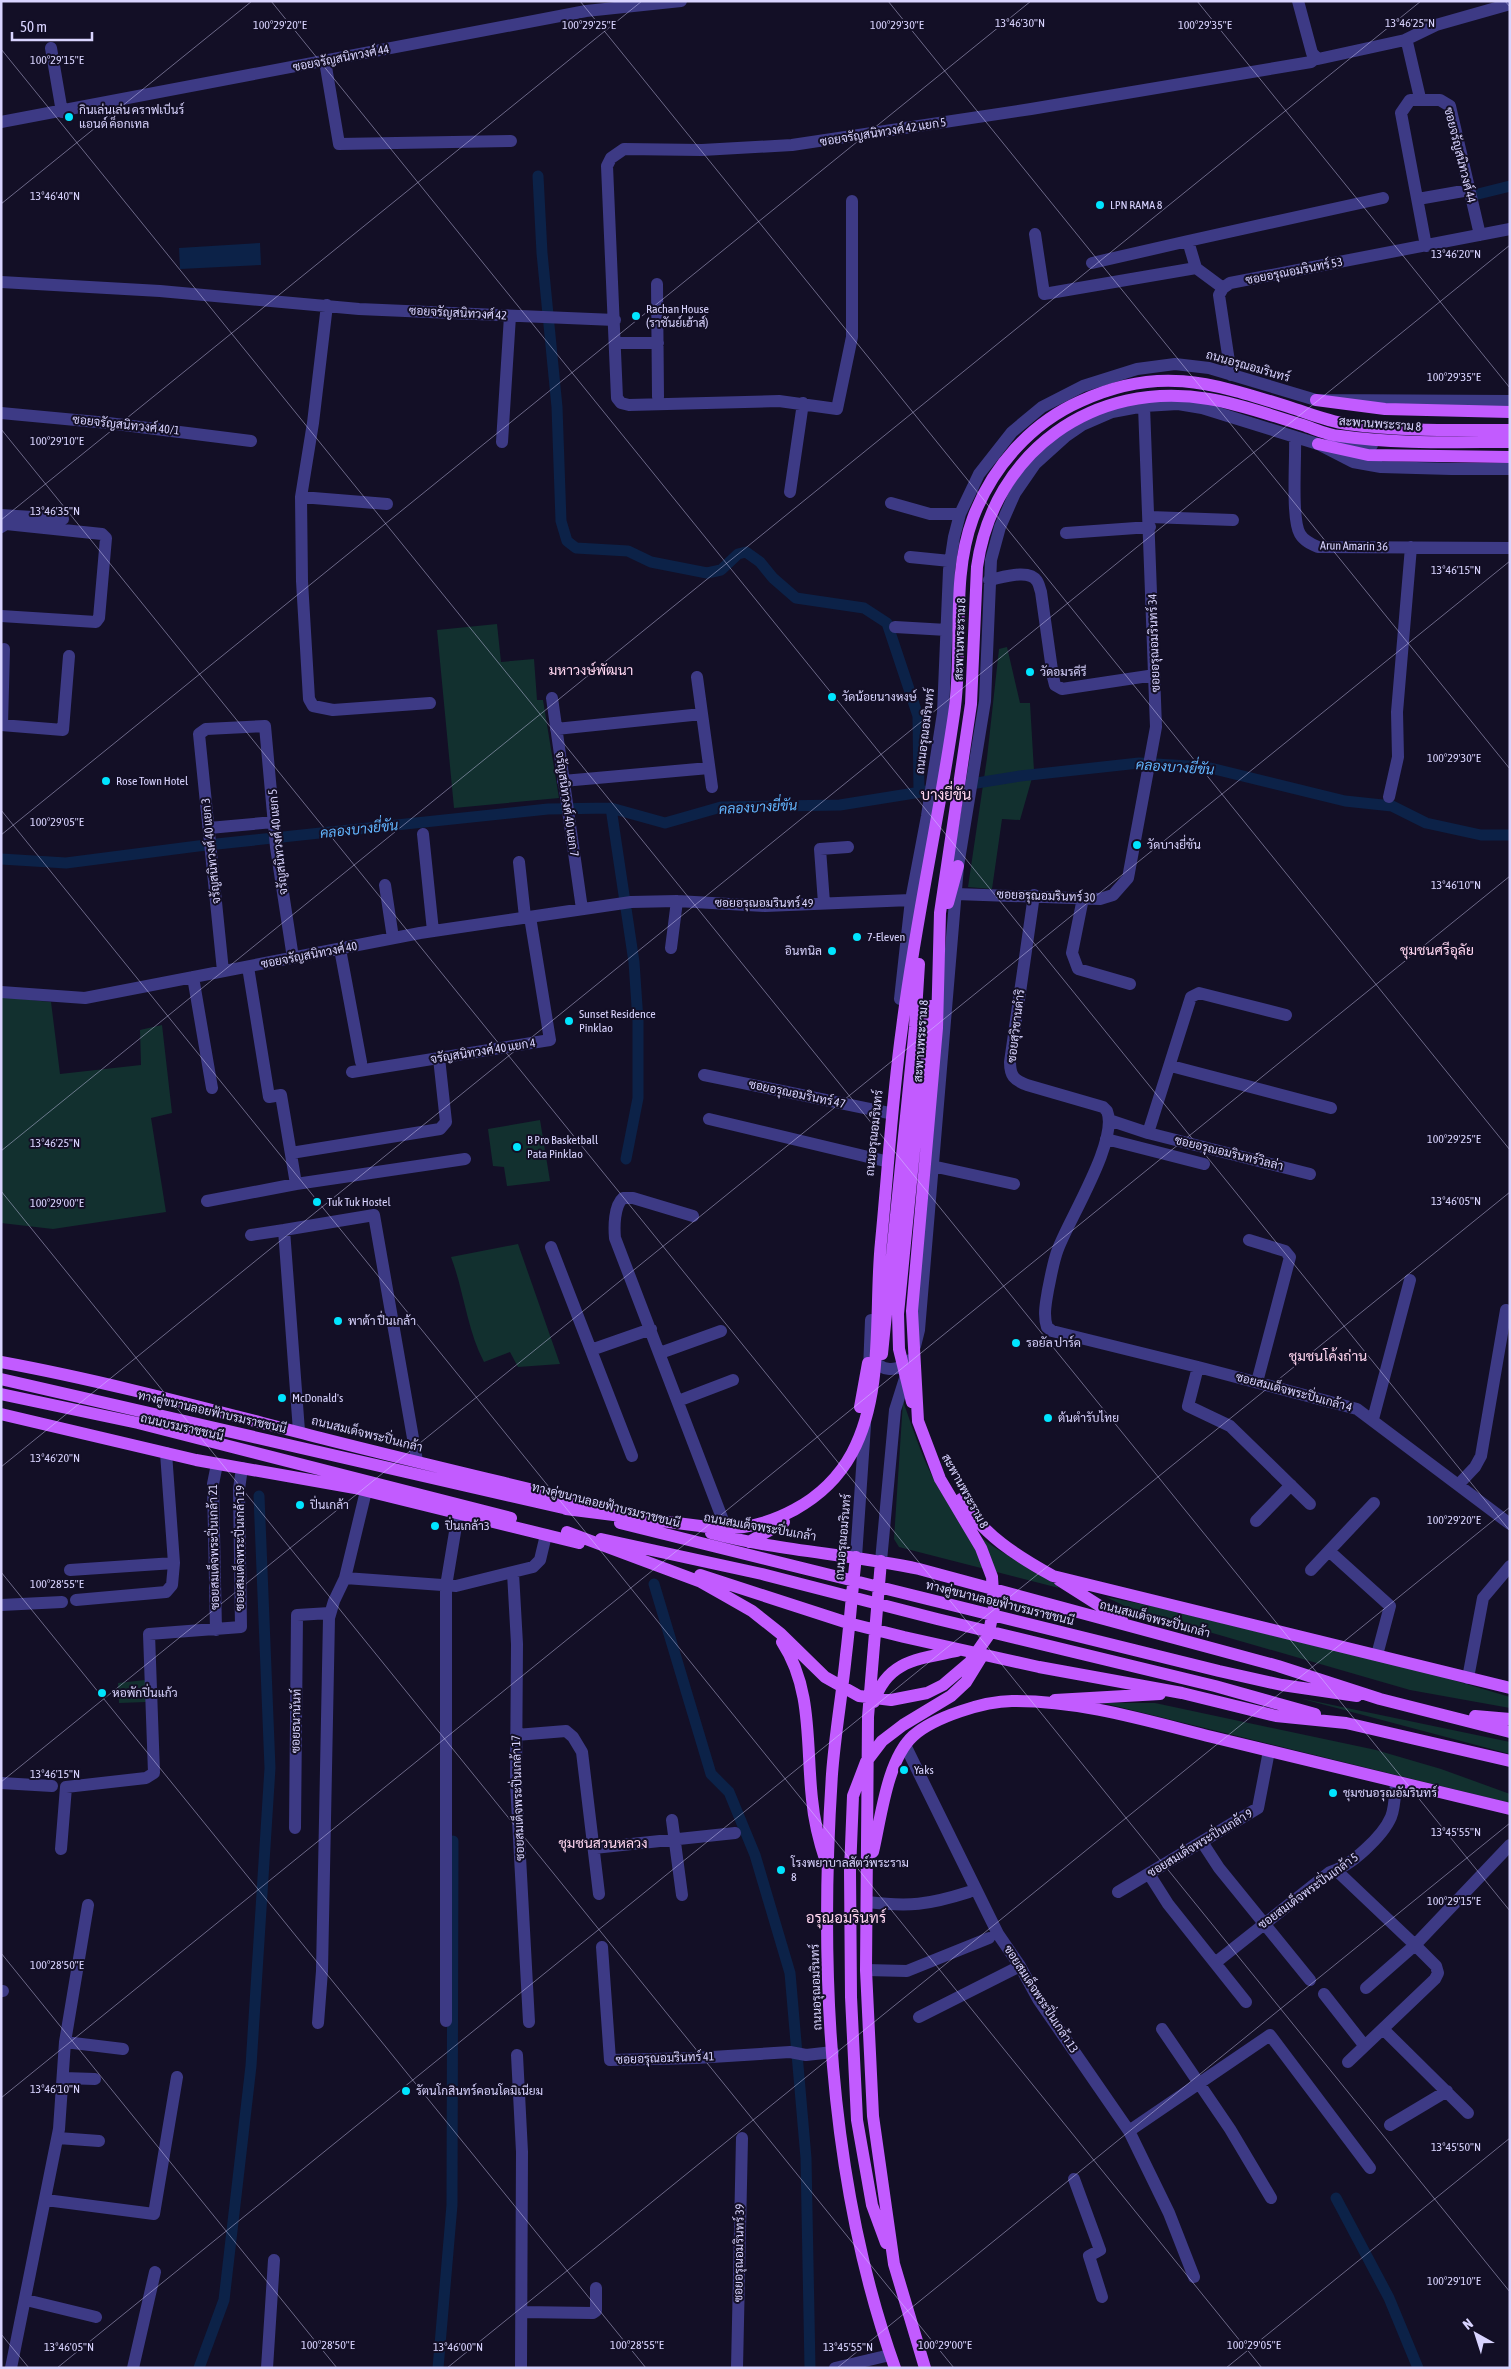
<svg xmlns="http://www.w3.org/2000/svg" width="1511" height="2369" viewBox="0 0 1511 2369" font-family="'Asap Condensed',Sarabun,sans-serif">
	<style>
		.green { fill: #12302f }
		.water { fill: #0c2248 }
		.lines { fill: none; stroke-linecap: round; stroke-linejoin: round }
		.canal { stroke: #0c2248; stroke-width: 11 }
		.minor { stroke: #3d3a85; stroke-width: 12 }
		.major { stroke: #c25bff; stroke-width: 12 }
		.ticks { fill: none; stroke: #d9d4ff; stroke-width: 1; stroke-opacity: 0.45 }
		.poi-dot { fill: #00e5ff; stroke: #130f26; stroke-width: 2 }
		.labels { text-anchor: middle; dominant-baseline: central; stroke-width: 4; stroke-linejoin: round; paint-order: stroke }
		.street-label { font-size: 12px; fill: #d9d4ff; stroke: #130f26 }
		.poi-label { font-size: 12px; fill: #d9d4ff; stroke: #130f26; text-anchor: start }
		.neighbourhood-label { font-size: 14px; fill: #ffd6f0; stroke: #130f26 }
		.water-label { font-size: 14px; font-style: italic; fill: #62b6ff; stroke: #130f26 }
		.quarter-label { font-size: 15px; fill: #ffd6f0; stroke: #130f26 }
		.ticks-label { font-size: 12px; text-anchor: middle; fill: #d9d4ff; stroke: #130f26; stroke-width: 4; stroke-linejoin: round; paint-order: stroke }
	</style>
	<rect width="100%" height="100%" fill="#130f26"/>
	<path class="green" d="M497 624 501 662 534 659 537 700H543L559 798 454 808 437 630Z
		M1007 647 1020 703H1030L1034 771 1020 820 1002 819 992 889 968 887 987 758 999 649Z
		M1 997 51 1002 60 1074 141 1065 140 1030 162 1025 172 1113 151 1118 166 1212 53 1229 1 1223Z
		M540 1120 550 1181 507 1186 504 1167 493 1166 488 1129Z
		M518 1244 560 1364 518 1367 510 1352 484 1362C467 1330 464 1291 451 1257Z
		M903 1401C925 1463 937 1507 994 1547 1012 1559 1046 1573 1059 1588L899 1547 894 1539Z
		M1106 1597 1156 1607 1436 1675 1510 1697V1708L1410 1690 1133 1610Z
		M145 1680 146 1702 119 1703 118 1683Z
		M1299 1698 1510 1742V1754Z
		M1103 1703H1155L1376 1750 1441 1769 1510 1794V1803Z"/>
	<path class="water" d="M260 243 261 265 180 269 179 248Z"/>
	<g class="lines">
		<path class="canal" d="M538 176 542 253 557 407 561 521 567 541 576 548 628 551 651 562 707 573 721 570 738 554 746 552 760 562 773 578 796 598 864 608 887 623 918 716 919 792
			M1478 194 1510 186
			M611 808 634 962 638 1021V1098L626 1159
			M1 859 66 863 198 846 548 809 611 808 665 823 721 807 840 805 1020 776 1139 763 1206 767 1345 801 1392 806 1426 823 1481 835H1510
			M654 1584 711 1774 729 1792 755 1855 790 1973 806 2158 810 2368
			M1336 2198 1389 2298 1418 2368
			M199 2368 224 2300 251 2066 270 1768 259 1496
			M438 2368 452 2205 453 1841"/>
		<path class="minor" d="M1298 1 1312 53 1318 59 1405 40 1407 42 1420 98
			M1405 40 1436 25 1510 4
			M51 48 62 112
			M325 61 339 144 511 141
			M1 122 586 11 681 1
			M1418 199 1469 190
			M852 201V337L837 409 779 401 629 405 621 403 617 398 607 166 611 158 624 149 702 150 792 145 1031 109 1311 62 1316 58
			M1035 234 1044 294 1196 268 1223 288
			M1188 241 1383 198
			M1426 246 1401 113 1410 100H1440L1450 106 1480 235
			M1092 263 1188 241 1196 268
			M1 282 160 291 359 309 615 320
			M657 284 658 397
			M327 305 313 423 301 497 302 581 309 699 313 706 333 710 430 703
			M615 343H658
			M1231 375 1219 295 1223 288 1230 283 1510 229
			M1 413 108 423 251 441
			M1295 438C1296 458 1291 519 1300 534 1304 541 1311 544 1318 547L1510 548
			M502 442 510 316
			M1330 443 1372 445
			M790 492 803 403
			M301 497 387 504
			M891 503 930 514H960
			M1 515 63 519
			M1150 517 1233 520
			M1 527 6 524 102 534 106 538 99 618 96 622 1 616
			M1066 533 1150 527
			M910 557 950 561
			M989 580C1001 578 1029 568 1037 581 1039 584 1040 589 1041 592L1053 677 1055 685 1062 689 1155 675
			M895 627 947 630
			M697 677 712 787
			M552 698 582 909
			M1 725 63 730 69 656
			M2 725 4 649
			M556 729 702 714
			M563 781 709 768
			M1389 797 1398 757 1397 712 1411 547
			M209 828 274 822
			M423 834 433 931
			M519 862 525 917
			M385 885 393 938
			M956 894 1100 899 1113 895 1128 878 1156 727 1144 406
			M1034 895 1010 1062C1010 1076 1014 1080 1027 1085L1103 1107 1107 1111C1119 1140 1069 1219 1058 1249 1053 1262 1051 1276 1048 1290 1046 1302 1043 1315 1047 1327L1052 1331 1198 1367 1357 1409 1510 1524
			M1083 898 1072 953 1078 969 1130 984
			M824 903 820 849 848 847
			M671 948 677 901
			M340 949 361 1062
			M223 971 199 734 206 729 265 726 276 847 293 958
			M193 977 212 1088
			M1 992 85 998 420 933 631 902 677 901 765 906 911 900
			M900 999 911 900 927 816 943 713 949 570 954 537 960 514 979 474 1012 432 1042 407 1083 386 1137 369 1175 364 1209 368 1316 400 1510 401
			M1171 1066 1331 1108
			M352 1072 550 1040 530 917
			M704 1075 889 1113
			M709 1119 885 1161
			M1109 1120 1148 1133 1310 1174
			M1148 1133 1191 997 1199 993 1286 1015
			M1106 1139 1204 1164
			M291 1153 440 1129 446 1122 439 1058
			M932 1166 1014 1184
			M296 1184 465 1159
			M207 1201 296 1184 281 1095 269 1097 248 967
			M693 1216 633 1198H623C614 1206 614 1227 615 1238L729 1536
			M251 1235 284 1230
			M1249 1240 1285 1251 1290 1257 1257 1382
			M551 1247 632 1456
			M915 1346 919 1330 958 866 985 701 991 560 1000 527 1015 493 1035 464 1066 436 1082 425 1112 412 1144 406 1178 404 1202 408 1318 444 1353 462 1381 467 1451 469H1510
			M591 1350 651 1329
			M660 1353 721 1331
			M871 1357C881 1372 897 1373 910 1360
			M1198 1367 1188 1406 1230 1426 1310 1504
			M869 1370 871 1320
			M678 1401 733 1380
			M1373 1419 1410 1280
			M299 1431 284 1230 374 1215 417 1461
			M1458 1485 1475 1467 1481 1456 1506 1310
			M1256 1521 1291 1485
			M1329 1551 1390 1606 1377 1655
			M856 1557 865 1425
			M881 1561 895 1410 907 1372
			M70 1570 174 1563 166 1453
			M1311 1570 1374 1503
			M513 1573 517 1644 516 1783 529 2022
			M345 1578 456 1586 533 1567 540 1560 546 1535
			M76 1600 166 1592 172 1585 174 1563
			M1 1605 62 1602
			M216 1630 213 1484 217 1464
			M1468 1678 1483 1598 1510 1566
			M516 1735 566 1731 573 1737 582 1752 599 1894
			M905 1745 998 1934 1020 1966 1038 1999 1129 2131 1169 2213 1194 2277
			M1 1783 52 1786
			M672 1820 682 1895
			M295 1828 297 1615 330 1613
			M1202 1842 1219 1868 1310 1980
			M594 1848 735 1833
			M61 1849 66 1787 146 1778 154 1773 149 1634 241 1627 239 1489 242 1468
			M1337 1871 1415 1945 1366 1988
			M1149 1874 1168 1904 1246 2002
			M1118 1892 1258 1808 1269 1751
			M867 1902C909 1907 928 1905 969 1892
			M602 1947 610 2060 696 2058 790 2052 806 2055 833 2052
			M1215 1963 1330 1872C1350 1867 1383 1836 1391 1817 1395 1807 1395 1793 1396 1782
			M866 1970 907 1971 989 1938
			M1 1991H3
			M1324 1994 1364 2045
			M919 2017 1020 1966
			M446 2021V1586L458 1514
			M318 2023 322 1971 329 1618 334 1601 345 1578 366 1491
			M1162 2029 1230 2129 1271 2198
			M1383 2029 1468 2113
			M65 2042 123 2049
			M517 2055 522 2152 521 2368
			M1348 2062 1435 1979 1438 1973 1436 1966 1415 1945 1510 1845
			M63 2078 95 2079
			M1390 2125 1447 2091
			M1129 2131 1270 2035 1370 2168
			M58 2138 99 2141
			M1074 2179 1100 2250 1089 2256 1102 2297
			M46 2200 154 2214 177 2077
			M26 2300 96 2317
			M521 2312 593 2313 596 2311V2288
			M11 2368 59 2129 65 2042 88 1905
			M133 2368 155 2272
			M267 2368 274 2260
			M737 2368 742 2138
			M835 2368 890 2355"/>
		<path class="major" d="M1316 400 1385 409 1510 412
			M1318 444 1368 455 1510 457
			M948 903 958 866
			M882 1354 915 1027 919 964
			M1 1362C110 1382 215 1411 321 1438 415 1462 510 1484 604 1507
			M1 1379 572 1510
			M1 1394 138 1423 511 1518
			M912 1402 899 1349 898 1314 922 1070 931 1006
			M860 1407 868 1363
			M1 1414 196 1460 355 1488 579 1543
			M961 1499C983 1535 1017 1556 1053 1576L1510 1688
			M566 1509 716 1528C770 1531 826 1501 852 1453 885 1392 874 1309 881 1242 888 1171 892 1099 902 1028 915 923 939 819 954 714 964 650 950 580 973 518 992 467 1031 423 1081 401 1159 365 1212 383 1289 407 1308 413 1327 421 1347 424 1400 431 1456 430 1510 430
			M620 1523 1219 1671 1282 1685 1357 1696
			M567 1532 701 1582 724 1595 752 1611 781 1634 825 1677 859 1696 891 1700 927 1693 943 1685 970 1662 988 1636 994 1608 992 1577 981 1548 940 1479 918 1421 912 1311 937 1028 940 913 971 704 977 567C993 452 1094 379 1209 399 1241 404 1272 416 1303 425 1315 429 1327 435 1340 436 1395 444 1454 442 1510 442
			M711 1533C779 1551 850 1554 919 1569L1278 1666 1380 1699 1510 1732
			M601 1539 762 1574 937 1619 1215 1686 1315 1714
			M749 1542 784 1522
			M856 1557C852 1590 850 1623 846 1655 842 1695 835 1734 832 1774 819 1971 828 2181 895 2368
			M881 1561 868 1717 866 1970 873 2116 894 2264 925 2368
			M700 1575 848 1623 904 1637 1039 1667 1182 1693 1276 1716 1346 1723 1510 1761
			M1059 1580 1122 1620
			M782 1642C813 1689 806 1745 812 1799 814 1821 819 1841 826 1862
			M1055 1700 1160 1694
			M874 1702C887 1660 919 1659 957 1651
			M1475 1716 1510 1719
			M873 1852C881 1818 887 1760 913 1736 934 1717 985 1701 1012 1701 1079 1700 1148 1721 1212 1737 1312 1761 1411 1785 1510 1809
			M886 2243 872 2205 857 2120 851 1997 850 1871 853 1796 866 1762 882 1741 903 1725 951 1696 966 1682 982 1656"/>
	</g>
	<path class="ticks" d="M271 1 1510 1531M580 1 1510 1150M888 1 1510 769M1197 1 1510 388M1505 1 1510 7M1 49 1510 1911M1 204 252 1M1 429 1510 2292M1 520 642 1M1 810 1262 2368M1 835 1031 1M1 1151 1421 1M1 1191 954 2368M1 1467 1510 245M1 1572 646 2368M1 1782 1510 561M1 1953 337 2368M1 2098 1510 876M1 2334 29 2368M57 2368 1510 1192M447 2368 1510 1507M837 2368 1510 1823M1226 2368 1510 2138"/>
	<g class="poi-dot">
		<circle cx="69" cy="117" r="5"/>
		<circle cx="1100" cy="205" r="5"/>
		<circle cx="636" cy="316" r="5"/>
		<circle cx="1030" cy="672" r="5"/>
		<circle cx="832" cy="697" r="5"/>
		<circle cx="106" cy="781" r="5"/>
		<circle cx="1137" cy="845" r="5"/>
		<circle cx="857" cy="937" r="5"/>
		<circle cx="832" cy="951" r="5"/>
		<circle cx="569" cy="1021" r="5"/>
		<circle cx="517" cy="1147" r="5"/>
		<circle cx="317" cy="1202" r="5"/>
		<circle cx="338" cy="1321" r="5"/>
		<circle cx="1016" cy="1343" r="5"/>
		<circle cx="282" cy="1398" r="5"/>
		<circle cx="1048" cy="1418" r="5"/>
		<circle cx="300" cy="1505" r="5"/>
		<circle cx="435" cy="1526" r="5"/>
		<circle cx="102" cy="1693" r="5"/>
		<circle cx="904" cy="1770" r="5"/>
		<circle cx="1333" cy="1793" r="5"/>
		<circle cx="781" cy="1870" r="5"/>
		<circle cx="406" cy="2091" r="5"/>
	</g>
	<g class="labels">
		<g class="street-label">
			<text transform="translate(341 58) rotate(-11)">ซอยจรัญสนิทวงศ์ 44</text>
			<text transform="translate(883 132) rotate(-9)">ซอยจรัญสนิทวงศ์ 42 แยก 5</text>
			<text transform="translate(1460 155) rotate(76)">ซอยจรัญสนิทวงศ์ 44</text>
			<text transform="translate(1294 271) rotate(-11)">ซอยอรุณอมรินทร์ 53</text>
			<text transform="translate(458 313) rotate(3)">ซอยจรัญสนิทวงศ์ 42</text>
			<text transform="translate(1248 366) rotate(16)">ถนนอรุณอมรินทร์</text>
			<text transform="translate(1380 424) rotate(4)">สะพานพระราม 8</text>
			<text transform="translate(126 425) rotate(6)">ซอยจรัญสนิทวงศ์ 40/1</text>
			<text transform="translate(1354 546) rotate(1)">Arun Amarin 36</text>
			<text transform="translate(960 639) rotate(-88)">สะพานพระราม 8</text>
			<text transform="translate(1154 643) rotate(-92)">ซอยอรุณอมรินทร์ 34</text>
			<text transform="translate(925 731) rotate(-83)">ถนนอรุณอมรินทร์</text>
			<text transform="translate(567 804) rotate(82)">จรัญสนิทวงศ์ 40 แยก 7</text>
			<text transform="translate(278 842) rotate(-96)">จรัญสนิทวงศ์ 40 แยก 5</text>
			<text transform="translate(211 851) rotate(-96)">จรัญสนิทวงศ์ 40 แยก 3</text>
			<text transform="translate(1046 896) rotate(2)">ซอยอรุณอมรินทร์ 30</text>
			<text x="764" y="903">ซอยอรุณอมรินทร์ 49</text>
			<text transform="translate(309 955) rotate(-11)">ซอยจรัญสนิทวงศ์ 40</text>
			<text transform="translate(1016 1026) rotate(-83)">ซอยสุวิชานดำริ</text>
			<text transform="translate(921 1041) rotate(-86)">สะพานพระราม 8</text>
			<text transform="translate(483 1051) rotate(-9)">จรัญสนิทวงศ์ 40 แยก 4</text>
			<text transform="translate(797 1094) rotate(12)">ซอยอรุณอมรินทร์ 47</text>
			<text transform="translate(874 1133) rotate(-84)">ถนนอรุณอมรินทร์</text>
			<text transform="translate(1229 1153) rotate(14)">ซอยอรุณอมรินทร์วิลล่า</text>
			<text transform="translate(1294 1392) rotate(15)">ซอยสมเด็จพระปิ่นเกล้า 4</text>
			<text transform="translate(212 1412) rotate(13)">ทางคู่ขนานลอยฟ้าบรมราชชนนี</text>
			<text transform="translate(182 1427) rotate(13)">ถนนบรมราชชนนี</text>
			<text transform="translate(367 1434) rotate(14)">ถนนสมเด็จพระปิ่นเกล้า</text>
			<text transform="translate(965 1491) rotate(61)">สะพานพระราม 8</text>
			<text transform="translate(606 1505) rotate(14)">ทางคู่ขนานลอยฟ้าบรมราชชนนี</text>
			<text transform="translate(760 1527) rotate(10)">ถนนสมเด็จพระปิ่นเกล้า</text>
			<text transform="translate(843 1537) rotate(-85)">ถนนอรุณอมรินทร์</text>
			<text transform="translate(214 1547) rotate(-91)">ซอยสมเด็จพระปิ่นเกล้า 21</text>
			<text transform="translate(240 1548) rotate(-90)">ซอยสมเด็จพระปิ่นเกล้า 19</text>
			<text transform="translate(1000 1603) rotate(14)">ทางคู่ขนานลอยฟ้าบรมราชชนนี</text>
			<text transform="translate(1155 1619) rotate(15)">ถนนสมเด็จพระปิ่นเกล้า</text>
			<text transform="translate(296 1721) rotate(-89)">ซอยธนานันท์</text>
			<text transform="translate(518 1798) rotate(-92)">ซอยสมเด็จพระปิ่นเกล้า 17</text>
			<text transform="translate(1200 1843) rotate(-31)">ซอยสมเด็จพระปิ่นเกล้า 9</text>
			<text transform="translate(1308 1891) rotate(-36)">ซอยสมเด็จพระปิ่นเกล้า 5</text>
			<text transform="translate(816 1987) rotate(-92)">ถนนอรุณอมรินทร์</text>
			<text transform="translate(1041 1999) rotate(57)">ซอยสมเด็จพระปิ่นเกล้า 13</text>
			<text transform="translate(665 2058) rotate(-2)">ซอยอรุณอมรินทร์ 41</text>
			<text transform="translate(739 2253) rotate(-89)">ซอยอรุณอมรินทร์ 39</text>
		</g>
		<g class="poi-label">
			<text x="79" y="110">กินเล่นเล่น คราฟเบีนร์<tspan x="79" dy="14">แอนด์ ค็อกเทล</tspan></text>
			<text x="1110" y="205">LPN RAMA 8</text>
			<text x="646" y="309">Rachan House<tspan x="646" dy="14">(ราชันย์เฮ้าส์)</tspan></text>
			<text x="1040" y="672">วัดอมรคีรี</text>
			<text x="842" y="697">วัดน้อยนางหงษ์</text>
			<text x="116" y="781">Rose Town Hotel</text>
			<text x="1147" y="845">วัดบางยี่ขัน</text>
			<text x="867" y="937">7-Eleven</text>
			<text x="822" y="951" text-anchor="end">อินทนิล</text>
			<text x="579" y="1014">Sunset Residence<tspan x="579" dy="14">Pinklao</tspan></text>
			<text x="527" y="1140">B Pro Basketball<tspan x="527" dy="14">Pata Pinklao</tspan></text>
			<text x="327" y="1202">Tuk Tuk Hostel</text>
			<text x="348" y="1321">พาต้า ปื่นเกล้า</text>
			<text x="1026" y="1343">รอยัล ปาร์ค</text>
			<text x="292" y="1398">McDonald's</text>
			<text x="1058" y="1418">ต้นตำรับไทย</text>
			<text x="310" y="1505">ปิ่นเกล้า</text>
			<text x="445" y="1526">ปิ่นเกล้า3</text>
			<text x="112" y="1693">หอพักปิ่นแก้ว</text>
			<text x="914" y="1770">Yaks</text>
			<text x="1343" y="1793">ชุมชนอรุณอัมรินทร์</text>
			<text x="791" y="1863">โรงพยาบาลสัตว์พระราม<tspan x="791" dy="14">8</tspan></text>
			<text x="416" y="2091">รัตนโกสินทร์คอนโดมิเนียม</text>
		</g>
		<g class="neighbourhood-label">
			<text x="591" y="670">มหาวงษ์พัฒนา</text>
			<text x="1437" y="950">ชุมชนศรีอุลัย</text>
			<text x="1328" y="1356">ชุมชนโค้งถ่าน</text>
			<text x="603" y="1843">ชุมชนสวนหลวง</text>
		</g>
		<g class="water-label">
			<text transform="translate(1175 767) rotate(4)">คลองบางยี่ขัน</text>
			<text transform="translate(758 807) rotate(-3)">คลองบางยี่ขัน</text>
			<text transform="translate(359 829) rotate(-6)">คลองบางยี่ขัน</text>
		</g>
		<g class="quarter-label">
			<text x="946" y="794">บางยี่ขัน</text>
			<text x="846" y="1917">อรุณอมรินทร์</text>
		</g>
	</g>
	<g class="ticks-label">
		<text x="1020" y="27">13°46'30"N</text>
		<text x="1410" y="27">13°46'25"N</text>
		<text x="1205" y="29">100°29'35"E</text>
		<text x="280" y="29">100°29'20"E</text>
		<text x="589" y="29">100°29'25"E</text>
		<text x="897" y="29">100°29'30"E</text>
		<text x="57" y="64">100°29'15"E</text>
		<text x="55" y="200">13°46'40"N</text>
		<text x="1456" y="258">13°46'20"N</text>
		<text x="1454" y="381">100°29'35"E</text>
		<text x="57" y="445">100°29'10"E</text>
		<text x="55" y="515">13°46'35"N</text>
		<text x="1456" y="574">13°46'15"N</text>
		<text x="1454" y="762">100°29'30"E</text>
		<text x="57" y="826">100°29'05"E</text>
		<text x="1456" y="889">13°46'10"N</text>
		<text x="1454" y="1143">100°29'25"E</text>
		<text x="55" y="1147">13°46'25"N</text>
		<text x="1456" y="1205">13°46'05"N</text>
		<text x="57" y="1207">100°29'00"E</text>
		<text x="55" y="1462">13°46'20"N</text>
		<text x="1454" y="1524">100°29'20"E</text>
		<text x="57" y="1588">100°28'55"E</text>
		<text x="55" y="1778">13°46'15"N</text>
		<text x="1456" y="1836">13°45'55"N</text>
		<text x="1454" y="1905">100°29'15"E</text>
		<text x="57" y="1969">100°28'50"E</text>
		<text x="55" y="2093">13°46'10"N</text>
		<text x="1456" y="2151">13°45'50"N</text>
		<text x="1454" y="2285">100°29'10"E</text>
		<text x="328" y="2349">100°28'50"E</text>
		<text x="637" y="2349">100°28'55"E</text>
		<text x="945" y="2349">100°29'00"E</text>
		<text x="1254" y="2349">100°29'05"E</text>
		<text x="69" y="2351">13°46'05"N</text>
		<text x="458" y="2351">13°46'00"N</text>
		<text x="848" y="2351">13°45'55"N</text>
	</g>
	<rect width="1511" height="2369" fill="none" stroke="#d9d4ff" stroke-width="5"/>
	<g transform="translate(1476 2334) rotate(321)" stroke="#130f26" stroke-width="4" paint-order="stroke">
	<path d="M0-4L9 19L0 12L-9 19Z" fill="#d9d4ff"/>
	<text y="-8" font-size="14" font-weight="bold" text-anchor="middle" fill="#d9d4ff">N</text>
	</g>
	<path d="M12 32v8h80v-8" fill="none" stroke="#d9d4ff" stroke-width="2.5"/>
	<text x="20" y="32" font-size="15" fill="#d9d4ff" stroke="#130f26" stroke-width="4" paint-order="stroke">50 m</text>
</svg>
